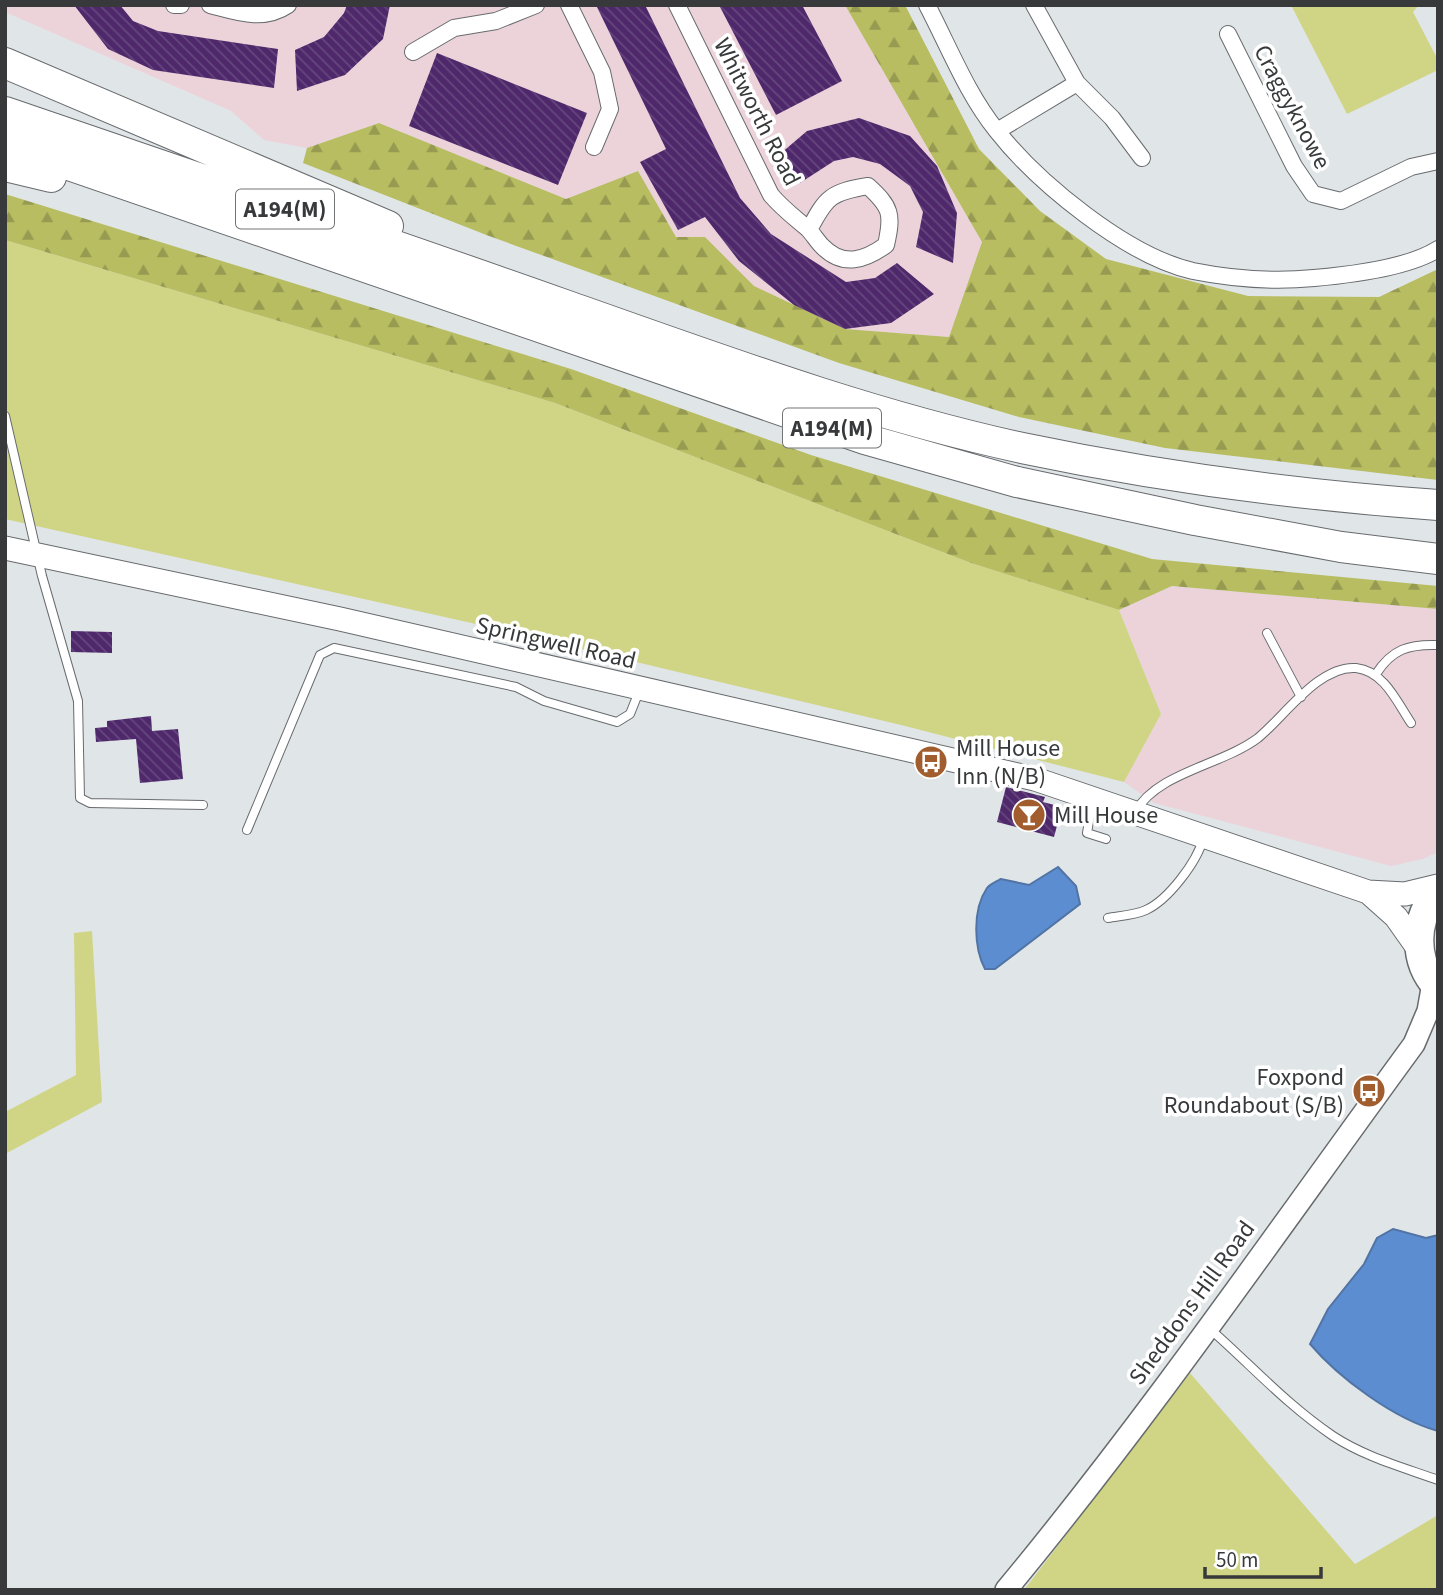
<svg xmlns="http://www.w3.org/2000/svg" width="1443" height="1595" viewBox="0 0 1443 1595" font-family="'Source Sans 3',sans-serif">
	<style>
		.industrial { fill: #ecd3da }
		.grass { fill: #d0d585 }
		.forest { fill: url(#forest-firs) }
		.water { fill: #5c8dd1; stroke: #5174a4; stroke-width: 2 }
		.building { fill: url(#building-back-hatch) }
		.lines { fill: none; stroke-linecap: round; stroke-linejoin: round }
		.service-casing { stroke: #686b6e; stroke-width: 10 }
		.minor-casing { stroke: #686b6e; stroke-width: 18 }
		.tertiary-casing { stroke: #686b6e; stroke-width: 24 }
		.secondary-casing { stroke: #686b6e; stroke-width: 25 }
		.trunk-casing { stroke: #686b6e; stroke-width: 31 }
		.motorway-casing { stroke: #686b6e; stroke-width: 32 }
		.service { stroke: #fff; stroke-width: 8 }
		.minor { stroke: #fff; stroke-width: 16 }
		.tertiary { stroke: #fff; stroke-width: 21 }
		.secondary { stroke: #fff; stroke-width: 23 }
		.trunk { stroke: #fff; stroke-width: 28 }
		.motorway { stroke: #fff; stroke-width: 30 }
		.labels { text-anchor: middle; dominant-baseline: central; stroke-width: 7; stroke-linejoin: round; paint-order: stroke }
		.shield { fill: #fff; stroke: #737475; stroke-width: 2 }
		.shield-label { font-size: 23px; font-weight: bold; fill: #37393a }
		.street-label { font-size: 24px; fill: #37393a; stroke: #fff }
		.poi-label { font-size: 24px; fill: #37393a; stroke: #fff; text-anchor: start }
	</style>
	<defs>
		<pattern id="forest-firs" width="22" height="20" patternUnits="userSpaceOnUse" patternTransform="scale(1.75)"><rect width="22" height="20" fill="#b8bd61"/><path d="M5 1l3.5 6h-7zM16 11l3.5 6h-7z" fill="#969b51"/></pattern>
		<pattern id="building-back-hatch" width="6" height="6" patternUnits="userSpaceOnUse" patternTransform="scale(1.75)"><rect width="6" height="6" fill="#4e286b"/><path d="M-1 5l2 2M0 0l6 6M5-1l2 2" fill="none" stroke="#65477d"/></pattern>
	</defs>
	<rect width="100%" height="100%" fill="#e0e5e8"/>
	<path class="industrial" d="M5 5H845L982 242 949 337 845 329 754 286 705 237H676L638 171 566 199 379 123 307 148 264 140 231 111 5 12Z
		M1172 586 1438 609V852L1423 859 1391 866 1154 803 1124 782 1161 714 1119 610Z"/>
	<path class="grass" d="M1291 5H1419L1413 12 1438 60V70L1347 114Z
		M5 240 555 403 971 563 1119 610 1161 714 1124 782 901 725 476 624 5 519Z
		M92 931 102 1102 5 1154V1112L76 1075 74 933Z
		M1190 1373 1355 1564 1438 1515V1590H1024Z"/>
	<path class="forest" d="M845 5H905L979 149 1040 211 1106 259 1248 296 1379 297 1438 269V480L1165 448 1019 417 839 363 489 236 303 163 307 148 379 123 566 199 638 171 676 237H705L754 286 845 329 949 337 982 242Z
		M5 194 571 369 811 455 1152 559 1438 586V609L1172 586 1119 610 971 563 555 403 5 240Z"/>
	<path class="water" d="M1058 867 1076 886 1080 904 995 969H985C974 948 972 910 987 888 990 884 997 881 1001 879L1029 885Z
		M1393 1229 1426 1238 1438 1235V1431C1394 1419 1339 1378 1310 1344L1328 1309 1364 1264 1377 1238Z"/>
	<path class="building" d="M74 5H120L133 21 158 31 278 49 274 88 153 70 108 49Z
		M347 5H390L383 39 345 75 297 91 295 50 324 37 344 13Z
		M596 5H645L740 198 771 234 846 282 875 278 897 263 934 294 891 323 845 329 794 305 739 261 705 217 678 230 640 162 666 149Z
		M719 5H802L842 81 776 115Z
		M437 53 587 113 558 185 409 126Z
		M859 118 910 136 937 166 957 213 953 263 916 247 923 212 910 186 880 164 853 157 834 161 800 183 773 160 807 131Z
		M71 631 112 632V653L71 652Z
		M151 716 152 731 178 729 183 779 140 783 136 739 96 742 95 728 107 727V721Z
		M1006 787 1045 797 1043 802 1062 807 1054 837 997 822Z"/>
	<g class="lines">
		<defs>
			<path id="service" d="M5 416 42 576 78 701 80 798 90 803 203 805
				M1267 633 1301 697
				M1376 674C1392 649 1409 644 1438 645
				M1092 803 1087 833 1106 839
				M1136 811C1157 773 1222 765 1258 738 1284 717 1319 665 1356 668 1384 671 1397 702 1411 723
				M247 830 320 655 334 648 516 687 544 701 617 722 630 714 640 689
				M1108 918C1119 916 1135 915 1146 910 1168 900 1197 862 1203 839
				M1210 1329C1251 1365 1287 1405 1333 1436 1365 1457 1402 1467 1438 1480"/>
			<path id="minor" d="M174 5H181
				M210 5C237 12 263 22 288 5
				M569 5 602 72 610 109 594 147
				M677 5 771 195C783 209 794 217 808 229 813 234 817 241 822 246 843 268 865 260 886 245 893 214 891 207 868 186 831 192 826 197 809 230
				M927 5C949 47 967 94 997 131 1038 183 1127 256 1193 271 1233 279 1274 282 1314 278 1349 275 1408 268 1438 249
				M1034 5 1077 83 1112 118 1142 158
				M1228 34 1294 166 1313 194 1341 201 1411 167 1438 161
				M413 52 454 28 496 21 536 5
				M997 131 1077 83"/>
			<path id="tertiary" d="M1006 1590C1151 1415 1280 1227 1414 1044L1428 1011 1433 983"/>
			<path id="secondary" d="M5 548 340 619 1035 779 1368 892 1405 894 1438 886
				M1368 892 1396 917 1420 951"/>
			<path id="trunk" d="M1438 891C1414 918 1412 961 1438 988"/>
			<path id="motorway" d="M5 63 388 226
				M5 112C192 176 379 239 565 305 716 358 866 414 1022 448 1160 477 1298 495 1438 505
				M5 143 865 439 1017 482 1195 520 1341 547 1438 559
				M5 166 51 177"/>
		</defs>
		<use href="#service" class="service-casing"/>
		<use href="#minor" class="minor-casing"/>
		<use href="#tertiary" class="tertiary-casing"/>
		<use href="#secondary" class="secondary-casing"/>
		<use href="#trunk" class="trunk-casing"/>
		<use href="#motorway" class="motorway-casing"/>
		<use href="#service" class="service"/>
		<use href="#minor" class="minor"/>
		<use href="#tertiary" class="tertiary"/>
		<use href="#secondary" class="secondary"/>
		<use href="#trunk" class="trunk"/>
		<use href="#motorway" class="motorway"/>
	</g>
	<defs>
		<symbol id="bus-disc" viewBox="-11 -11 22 22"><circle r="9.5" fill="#a15d2e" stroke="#fff"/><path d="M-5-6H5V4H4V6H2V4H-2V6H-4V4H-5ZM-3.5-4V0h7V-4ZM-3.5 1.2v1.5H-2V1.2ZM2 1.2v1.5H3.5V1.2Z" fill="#fff"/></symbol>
		<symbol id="bar-disc" viewBox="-11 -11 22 22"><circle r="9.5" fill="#a15d2e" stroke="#fff"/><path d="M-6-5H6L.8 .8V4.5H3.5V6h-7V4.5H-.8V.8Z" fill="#fff"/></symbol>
	</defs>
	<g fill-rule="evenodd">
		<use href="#bus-disc" x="912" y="743" width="38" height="38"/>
		<use href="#bar-disc" x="1010" y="796" width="38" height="38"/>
		<use href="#bus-disc" x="1350" y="1072" width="38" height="38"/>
	</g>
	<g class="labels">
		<g class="shield">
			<rect x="236" y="189.5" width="98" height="39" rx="5"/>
			<rect x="783" y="408.5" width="98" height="39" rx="5"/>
		</g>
		<g class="shield-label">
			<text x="285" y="209">A194(M)</text>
			<text x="832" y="428">A194(M)</text>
		</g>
		<g class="street-label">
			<text transform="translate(1292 107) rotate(62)">Craggyknowe</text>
			<text transform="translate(757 112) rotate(63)">Whitworth Road</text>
			<text transform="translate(556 643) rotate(13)">Springwell Road</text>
			<text transform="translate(1192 1303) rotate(-54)">Sheddons Hill Road</text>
		</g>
		<g class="poi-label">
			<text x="956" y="748">Mill House<tspan x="956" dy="28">Inn (N/B)</tspan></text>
			<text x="1054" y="815">Mill House</text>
			<text x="1344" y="1077" text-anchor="end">Foxpond<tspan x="1344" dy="28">Roundabout (S/B)</tspan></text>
		</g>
	</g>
	<rect width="1443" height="1595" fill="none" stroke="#37393a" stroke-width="14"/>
	<path d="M1205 1567v10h116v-10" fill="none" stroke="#37393a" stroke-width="3.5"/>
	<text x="1216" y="1567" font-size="21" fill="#37393a" stroke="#ffffff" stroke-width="5" paint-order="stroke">50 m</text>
</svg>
